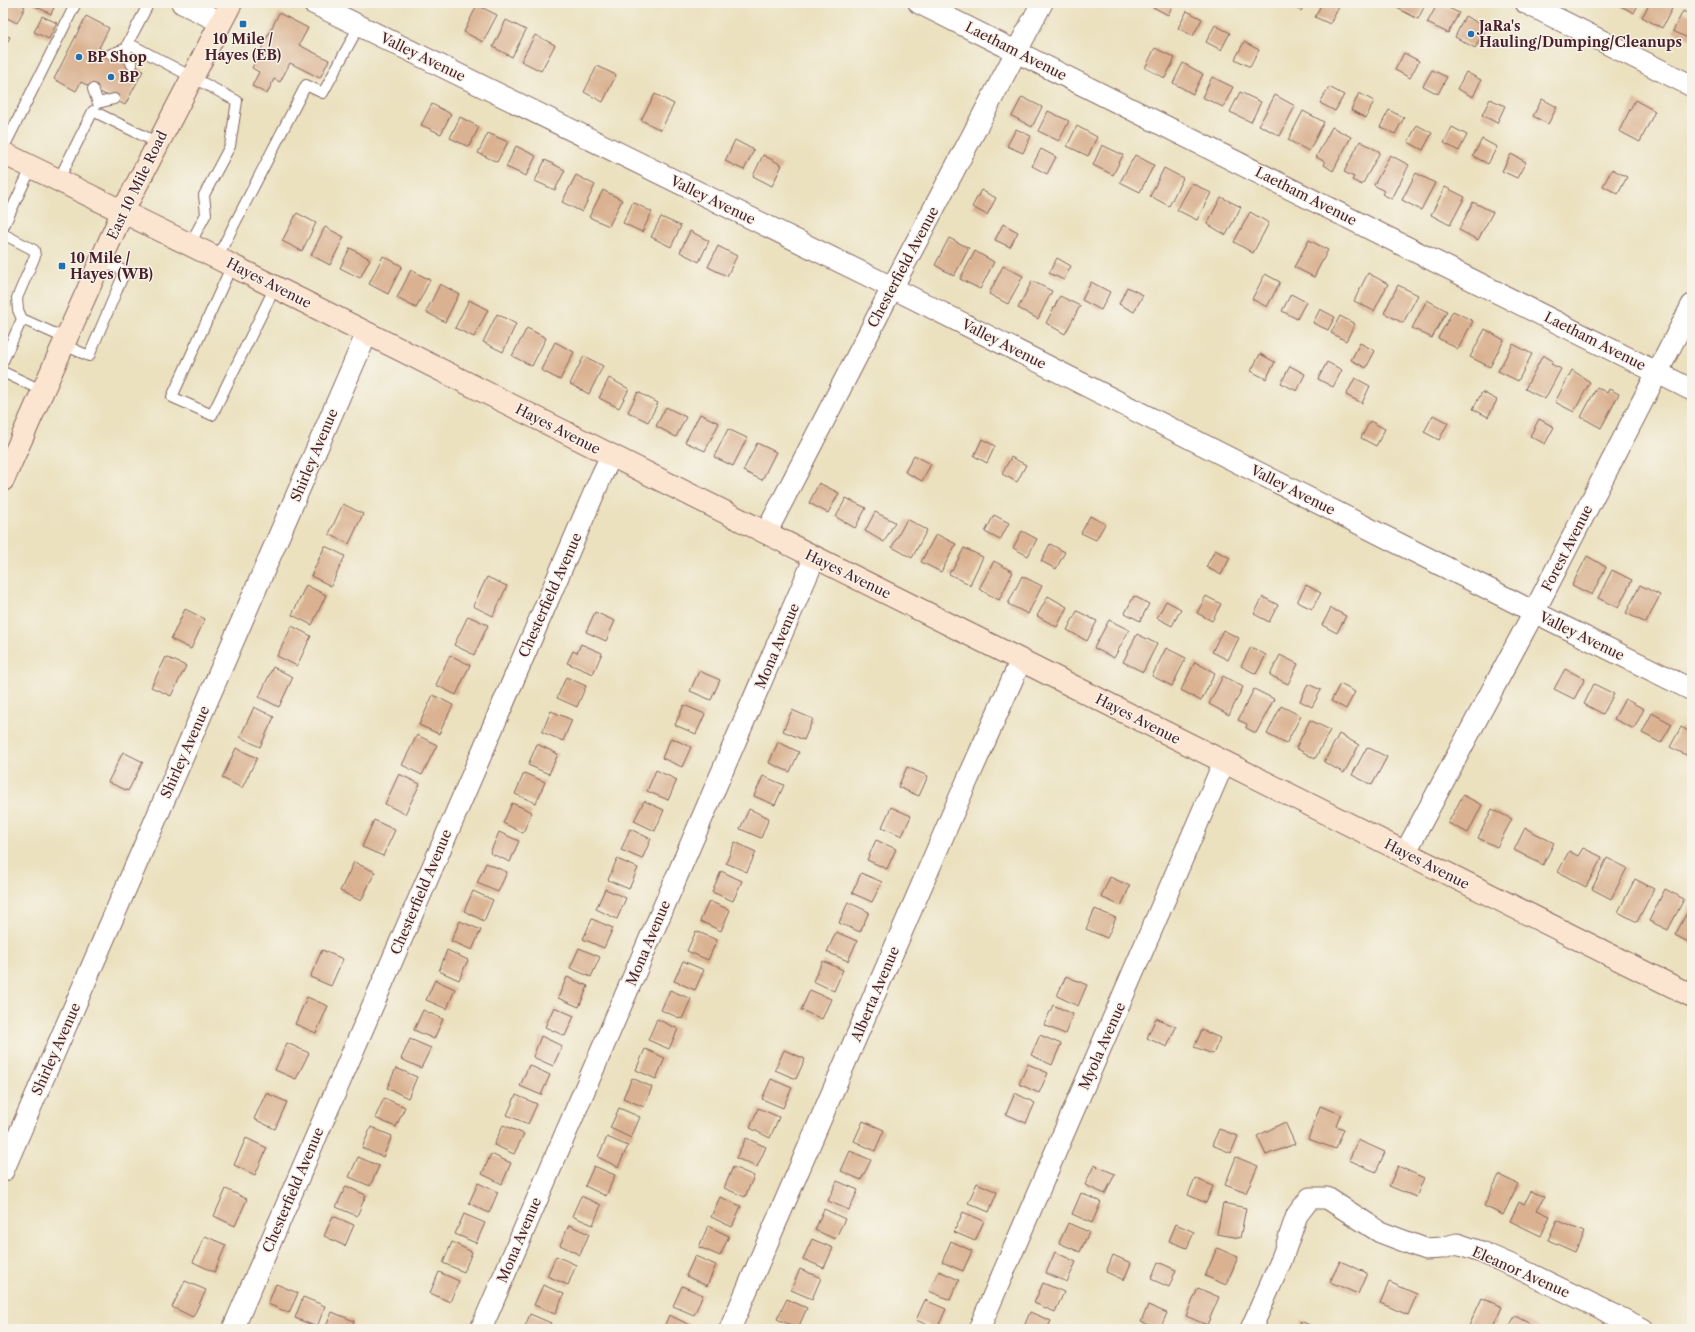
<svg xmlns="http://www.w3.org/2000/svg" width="1695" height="1332" viewBox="0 0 1695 1332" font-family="'Libre Caslon Text',serif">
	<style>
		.building { fill: #dab292 }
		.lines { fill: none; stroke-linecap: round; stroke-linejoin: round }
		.lane-casing { stroke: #82635f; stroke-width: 12 }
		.street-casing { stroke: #82635f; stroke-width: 23 }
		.secondary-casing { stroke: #82635f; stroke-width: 24 }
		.lane { stroke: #fff; stroke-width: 10 }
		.street { stroke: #fff; stroke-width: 21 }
		.secondary { stroke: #fce5d0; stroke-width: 22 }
		.poi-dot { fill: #1f6fb2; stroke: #f7f3e8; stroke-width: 1.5 }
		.labels { text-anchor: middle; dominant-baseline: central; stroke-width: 3; stroke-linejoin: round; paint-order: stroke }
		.poi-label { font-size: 14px; font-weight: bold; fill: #4a1f2b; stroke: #f7f3e8; text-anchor: start }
		.street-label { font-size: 14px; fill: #4a1f2b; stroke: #f7f3e8 }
	</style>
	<rect width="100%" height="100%" fill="#f7f3e8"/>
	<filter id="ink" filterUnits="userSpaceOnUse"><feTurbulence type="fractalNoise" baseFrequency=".025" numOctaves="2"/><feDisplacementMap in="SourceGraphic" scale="8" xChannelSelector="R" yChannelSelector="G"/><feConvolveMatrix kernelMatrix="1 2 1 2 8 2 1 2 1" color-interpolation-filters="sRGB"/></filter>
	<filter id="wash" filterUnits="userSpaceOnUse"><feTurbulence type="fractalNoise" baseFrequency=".012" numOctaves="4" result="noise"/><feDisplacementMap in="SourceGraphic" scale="16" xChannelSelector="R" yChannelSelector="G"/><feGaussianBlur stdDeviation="0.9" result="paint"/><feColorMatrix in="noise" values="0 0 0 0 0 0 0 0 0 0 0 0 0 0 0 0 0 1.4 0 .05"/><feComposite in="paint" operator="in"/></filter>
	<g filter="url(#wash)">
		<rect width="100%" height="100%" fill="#ebe1bf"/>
		<g id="blocks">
			<path class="building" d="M9 3H17L25 7 17 23 3 16Z
				M33 3H56L51 14 33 5Z
				M1155 3H1174L1168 15 1153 7Z
				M1285 3H1305L1301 11Z
				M1322 3H1330L1339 7 1330 24 1315 17Z
				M1400 3H1426L1418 19 1397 8Z
				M1438 3 1459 13 1448 33 1427 23Z
				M1615 3H1639L1634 13Z
				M1650 3H1675L1662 28 1642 17Z
				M477 5 497 15 483 42 464 32Z
				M1187 11 1202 19 1193 36 1178 28Z
				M1683 11 1692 16V40L1673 31Z
				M279 13 308 28 299 45 329 60 320 78 290 63 280 82 274 79 267 94 252 86 259 72 252 68Z
				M42 16 57 23 49 39 34 32Z
				M86 16 109 28 99 48 143 71 125 105 81 82 76 91 54 79Z
				M1465 16 1486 27 1475 48 1455 37Z
				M506 20 526 30 512 57 493 47Z
				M1215 25 1230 33 1221 50 1206 42Z
				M3 34 10 37 3 51Z
				M535 35 555 45 541 71 521 61Z
				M1244 42 1259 50 1250 67 1235 59Z
				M1155 48 1175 58 1165 78 1145 68Z
				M1404 53 1419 61 1410 78 1395 70Z
				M1183 63 1203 74 1193 94 1173 83Z
				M597 66 616 75 603 102 584 92Z
				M1432 70 1447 77 1438 94 1423 86Z
				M1466 72 1481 80 1473 97 1457 89Z
				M1212 77 1233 87 1223 107 1202 97Z
				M1329 87 1344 95 1335 111 1320 103Z
				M1240 92 1261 102 1251 122 1230 112Z
				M1359 93 1374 101 1366 118 1351 110Z
				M655 94 674 104 661 130 641 120Z
				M1275 95 1295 106 1280 136 1259 125Z
				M1022 97 1042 107 1032 127 1012 116Z
				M1490 99 1505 106 1497 123 1482 115Z
				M1542 99 1557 107 1548 124 1533 116Z
				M1635 100 1655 111 1640 142 1619 131Z
				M432 104 451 114 441 134 421 125Z
				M1389 110 1404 118 1395 134 1380 127Z
				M1048 111 1069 121 1059 141 1038 131Z
				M1303 111 1324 122 1309 151 1288 140Z
				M460 117 479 127 469 147 450 138Z
				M1417 125 1432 133 1423 150 1408 142Z
				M1077 126 1097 137 1088 156 1067 146Z
				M1332 127 1351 137 1333 171 1324 165 1325 162 1316 157Z
				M1452 127 1467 135 1459 151 1444 143Z
				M1016 129 1031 136 1023 153 1007 146Z
				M488 133 508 142 497 162 478 153Z
				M1482 139 1497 147 1488 164 1473 156Z
				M735 140 754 150 744 170 725 161Z
				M1360 141 1380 152 1362 185 1352 180 1354 177 1344 172Z
				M1102 145 1123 155 1113 175 1093 165Z
				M516 146 536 156 526 176 506 167Z
				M1041 149 1056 157 1047 174 1032 166Z
				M1511 154 1526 162 1517 178 1502 171Z
				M763 155 782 165 772 186 753 176Z
				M1135 155 1154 165 1140 192 1120 182Z
				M1390 155 1409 165 1392 199 1382 194 1384 191 1374 185Z
				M545 160 565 170 555 190 535 181Z
				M1164 168 1183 178 1169 206 1150 196Z
				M1612 169 1627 177 1618 194 1603 186Z
				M1416 173 1435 183 1421 210 1402 200Z
				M576 175 595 185 582 212 562 202Z
				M1192 183 1211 193 1197 220 1177 210Z
				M1445 187 1465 197 1450 225 1431 215Z
				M603 190 622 200 609 226 589 217Z
				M981 190 996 198 987 215 972 207Z
				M1221 197 1241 207 1226 235 1207 224Z
				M633 202 652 212 642 232 623 223Z
				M1473 202 1493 212 1478 240 1459 230Z
				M1250 212 1269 223 1253 253 1234 242Z
				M297 213 316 223 302 251 282 241Z
				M661 217 681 226 671 247 651 237Z
				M1003 224 1018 232 1010 247 995 240Z
				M325 227 344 237 330 265 311 255Z
				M690 231 709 241 699 262 680 252Z
				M949 238 969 248 954 276 935 265Z
				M1309 240 1328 250 1314 277 1294 267Z
				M718 246 737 256 727 276 708 267Z
				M350 248 370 259 360 278 340 268Z
				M975 251 994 262 980 289 960 279Z
				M383 256 402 266 388 294 369 284Z
				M1057 258 1071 266 1064 280 1049 273Z
				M1003 266 1023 276 1008 304 989 294Z
				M411 270 430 280 416 308 397 298Z
				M1368 273 1388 284 1374 311 1354 301Z
				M1265 274 1280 282 1267 307 1252 299Z
				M1032 281 1052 291 1038 319 1018 308Z
				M1091 282 1110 292 1101 310 1082 300Z
				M440 284 459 294 445 322 426 312Z
				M1398 285 1418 295 1403 323 1384 313Z
				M1127 287 1143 295 1134 312 1119 304Z
				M1291 294 1306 302 1297 319 1282 311Z
				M1060 296 1080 306 1065 334 1046 323Z
				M469 300 488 310 474 337 455 328Z
				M1427 300 1447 311 1432 338 1412 328Z
				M1320 309 1335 317 1328 330 1313 323Z
				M1453 311 1473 321 1458 349 1438 338Z
				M497 314 516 324 503 352 483 342Z
				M1340 316 1355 324 1346 341 1331 333Z
				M527 328 546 338 532 366 512 356Z
				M1485 329 1504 340 1490 367 1470 357Z
				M555 342 574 352 560 380 541 370Z
				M1360 343 1375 351 1366 368 1351 360Z
				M1513 344 1532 354 1518 381 1498 371Z
				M1260 354 1275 362 1266 379 1251 371Z
				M1543 355 1553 361 1551 364 1561 369 1545 399 1525 389Z
				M584 356 603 366 589 394 570 384Z
				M1327 362 1342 370 1333 387 1318 379Z
				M1290 366 1305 374 1297 391 1281 383Z
				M1572 370 1590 382 1574 412 1555 402Z
				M609 378 629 389 619 408 599 398Z
				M1355 378 1370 386 1362 403 1346 395Z
				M1597 387 1607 393 1609 389 1619 394 1601 428 1581 417Z
				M638 392 658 403 648 422 628 412Z
				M1482 392 1497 400 1488 417 1473 409Z
				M666 407 686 417 676 437 656 426Z
				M700 414 719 423 705 451 685 442Z
				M1433 415 1448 423 1439 440 1424 432Z
				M1539 419 1554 427 1545 444 1530 436Z
				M1370 421 1385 429 1376 446 1361 438Z
				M728 429 747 438 733 466 714 457Z
				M982 439 995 446 987 463 974 456Z
				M757 443 776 452 762 480 743 471Z
				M914 455 931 464 922 481 905 472Z
				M1011 457 1026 465 1017 482 1002 474Z
				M819 483 839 493 828 513 809 503Z
				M846 498 866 508 855 528 836 517Z
				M343 504 363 514 349 544 329 534Z
				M875 512 895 522 884 542 865 531Z
				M994 515 1009 523 1000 540 985 532Z
				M1090 516 1105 524 1096 540 1081 533Z
				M907 519 927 530 912 558 892 547Z
				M1022 531 1037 539 1028 556 1013 548Z
				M936 534 956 544 941 572 921 562Z
				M1050 544 1065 552 1056 569 1041 561Z
				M325 546 345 556 331 586 311 576Z
				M964 548 983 557 971 582H972L970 586 969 584 949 574 951 570 952 571Z
				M1215 550 1230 558 1221 575 1206 567Z
				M1587 556 1606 567 1592 595 1572 585Z
				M994 561 1013 572 999 600 979 589Z
				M1612 570 1632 580 1618 608 1598 598Z
				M1022 576 1042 586 1028 614 1008 604Z
				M487 577 507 586 493 616 473 606Z
				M306 585 326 595 312 625 292 615Z
				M1306 585 1321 593 1312 609 1297 602Z
				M1640 585 1660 595 1646 623 1626 613Z
				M1048 596 1067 607 1057 627 1037 616Z
				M1134 596 1149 604 1140 621 1125 613Z
				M1206 596 1221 604 1212 621 1197 613Z
				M1263 597 1278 605 1269 622 1254 614Z
				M1166 601 1181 609 1172 626 1157 618Z
				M1331 608 1346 616 1337 633 1322 625Z
				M185 609 205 619 191 649 171 639Z
				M1077 611 1097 621 1087 641 1067 630Z
				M595 612 615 621 606 641 586 632Z
				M468 616 488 625 474 655 454 645Z
				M1109 620 1129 630 1114 658 1094 648Z
				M292 626 311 636 297 666 277 656Z
				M1223 630 1239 638 1228 660 1212 652Z
				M1137 634 1157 644 1143 672 1123 662Z
				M581 644 602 653 593 674 567 663 573 651 577 653Z
				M1251 647 1266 655 1256 674 1241 666Z
				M1166 648 1186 658 1172 686 1152 676Z
				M450 655 470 665 456 695 436 685Z
				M1280 655 1298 664 1288 684 1270 675Z
				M166 657 186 666 171 696 151 687Z
				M1195 662 1215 673 1201 701 1181 690Z
				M273 667 293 677 279 707 259 697Z
				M1565 669 1585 679 1574 699 1554 689Z
				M699 671 720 680 711 700 690 691Z
				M1223 676 1243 687 1229 715 1209 704Z
				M566 677 586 686 577 707 557 698Z
				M1308 684 1321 690 1312 707 1300 701Z
				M1340 684 1355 692 1346 709 1331 701Z
				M1594 684 1614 694 1603 714 1584 704Z
				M1254 689 1274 699 1256 733 1246 728 1247 724 1238 720Z
				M433 695 453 705 439 734 419 725Z
				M1625 699 1644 709 1634 729 1614 719Z
				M684 705 705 714 696 734 675 725Z
				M1281 706 1301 716 1286 744 1267 734Z
				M254 707 274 717 260 747 240 737Z
				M792 710 813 719 804 740 783 731Z
				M551 711 572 720 563 741 542 732Z
				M1652 713 1672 724 1661 743 1642 733Z
				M1310 720 1330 730 1315 759 1296 748Z
				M1681 727 1692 733V753L1690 757 1670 747Z
				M1339 734 1359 745 1344 773 1324 762Z
				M417 735 437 745 422 775 402 765Z
				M671 738 691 747 682 767 662 758Z
				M778 742 799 752 790 772 769 763Z
				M537 744 558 754 549 774 528 765Z
				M1367 747 1387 757 1372 785 1352 775Z
				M236 748 257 758 242 788 222 778Z
				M123 752 143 762 128 791 108 782Z
				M907 767 928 776 919 796 898 787Z
				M656 770 677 780 668 800 647 791Z
				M524 773 545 782 536 803 515 794Z
				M399 774 420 784 405 814 385 804Z
				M763 776 784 785 775 805 754 796Z
				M1463 795 1482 805 1468 833 1448 823Z
				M644 801 664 810 655 831 634 821Z
				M512 803 532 812 523 833 503 823Z
				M891 807 911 816 902 836 882 827Z
				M749 809 769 818 761 838 740 829Z
				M1492 809 1512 819 1497 847 1478 838Z
				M374 820 395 830 383 856 362 847Z
				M1525 828 1554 843 1543 865 1514 850Z
				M630 829 651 839 642 859 621 850Z
				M499 832 519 841 510 862 490 853Z
				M876 840 896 849 887 869 867 860Z
				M735 842 756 852 747 872 726 863Z
				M1583 848 1602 857 1586 887 1558 872 1569 851 1578 856Z
				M1607 858 1627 868 1611 899 1592 889Z
				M617 859 638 868 629 889 608 880Z
				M354 862 375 872 361 901 340 891Z
				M486 863 507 872 498 892 477 883Z
				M721 871 742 881 733 901 712 892Z
				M861 873 882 882 872 902 852 893Z
				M1110 877 1130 886 1121 906 1101 897Z
				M1635 879 1654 889 1637 922 1618 912Z
				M605 889 626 898 617 919 596 909Z
				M1665 889 1684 899 1668 930 1649 921Z
				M473 891 493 900 484 921 464 911Z
				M709 901 730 910 721 931 700 921Z
				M848 902 869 912 860 932 839 923Z
				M1690 907 1692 908V944L1675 935Z
				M1095 909 1116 918 1107 938 1086 929Z
				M592 919 613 928 604 948 583 939Z
				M460 921 481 930 472 950 451 941Z
				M696 931 717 940 708 960 687 951Z
				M836 932 857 941 848 961 827 952Z
				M579 948 600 957 591 977 570 968Z
				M322 950 343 959 331 986 310 977Z
				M447 950 468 960 459 980 439 971Z
				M683 961 704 970 695 990 674 981Z
				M823 961 843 970 834 991 813 981Z
				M1066 976 1087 985 1078 1006 1057 996Z
				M567 977 588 986 579 1007 558 998Z
				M435 980 455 989 447 1009 426 1000Z
				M670 990 691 999 682 1019 661 1010Z
				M810 990 831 999 822 1019 801 1010Z
				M307 997 328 1006 316 1033 295 1024Z
				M1053 1005 1073 1014 1065 1034 1044 1025Z
				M554 1007 574 1016 565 1036 545 1027Z
				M423 1010 443 1019 434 1039 414 1030Z
				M1156 1018 1176 1027 1167 1047 1147 1038Z
				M657 1019 678 1029 669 1049 648 1040Z
				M1202 1030 1220 1038 1213 1054 1194 1047Z
				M1040 1035 1061 1044 1052 1065 1031 1055Z
				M541 1036 562 1046 553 1066 533 1057Z
				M410 1039 431 1048 421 1068 401 1059Z
				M287 1043 309 1053 296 1079 275 1070Z
				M645 1049 665 1058 656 1079 636 1070Z
				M784 1050 805 1059 796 1079 775 1070Z
				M1028 1064 1048 1073 1039 1093 1019 1084Z
				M529 1065 550 1075 541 1095 520 1086Z
				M396 1068 417 1077 408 1098 387 1088Z
				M632 1078 652 1087 644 1107 623 1098Z
				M771 1079 792 1088 783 1108 762 1099Z
				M266 1093 287 1102 275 1129 254 1119Z
				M1015 1093 1035 1103 1026 1123 1006 1114Z
				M516 1095 537 1104 528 1124 507 1115Z
				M384 1098 405 1107 396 1127 375 1118Z
				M1320 1106 1341 1114 1336 1126 1344 1129 1336 1149 1308 1139Z
				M619 1108 640 1117 631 1138 610 1128Z
				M758 1108 779 1117 770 1138 750 1128Z
				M863 1121 884 1130 875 1151 854 1141Z
				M1285 1122 1295 1144 1266 1155 1257 1136Z
				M503 1125 524 1134 514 1154 494 1145Z
				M371 1127 392 1136 383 1157 362 1148Z
				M1219 1129 1238 1136 1231 1153 1212 1145Z
				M607 1137 628 1146 618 1167 598 1157Z
				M246 1138 267 1148 255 1175 234 1165Z
				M746 1138 766 1147 757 1167 736 1158Z
				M1358 1140 1385 1152 1376 1172 1349 1160Z
				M850 1151 871 1160 861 1180 841 1171Z
				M491 1154 511 1163 502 1184 482 1174Z
				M358 1157 379 1166 370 1186 349 1177Z
				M1236 1157 1258 1166 1246 1193 1225 1185Z
				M1094 1165 1115 1174 1105 1194 1085 1185Z
				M594 1166 615 1175 606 1196 585 1186Z
				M1398 1166 1424 1178 1416 1197 1389 1186Z
				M733 1167 754 1176 745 1197 724 1188Z
				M1499 1175 1518 1184 1503 1215 1484 1206Z
				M1195 1178 1213 1186 1206 1203 1188 1195Z
				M837 1181 858 1190 849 1210 828 1201Z
				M478 1183 498 1192 489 1213 469 1203Z
				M977 1183 997 1192 989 1212 968 1203Z
				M346 1186 366 1195 357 1216 336 1207Z
				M226 1189 247 1199 235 1226 214 1216Z
				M1531 1191 1544 1197 1537 1210 1550 1216 1541 1236 1510 1221 1519 1202 1524 1205Z
				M1081 1193 1101 1202 1092 1223 1072 1214Z
				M581 1196 601 1205 593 1225 572 1216Z
				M720 1197 741 1206 732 1227 711 1217Z
				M1223 1203 1246 1208 1240 1238 1217 1234Z
				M824 1209 845 1219 835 1239 815 1230Z
				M963 1212 984 1221 975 1241 954 1232Z
				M464 1214 485 1223 476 1243 455 1234Z
				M333 1216 354 1225 345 1246 324 1236Z
				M1557 1220 1584 1232 1575 1252 1548 1240Z
				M1068 1223 1089 1232 1080 1252 1059 1243Z
				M1176 1224 1194 1232 1187 1248 1169 1241Z
				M569 1225 589 1234 580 1255 560 1245Z
				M708 1226 729 1236 720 1256 699 1247Z
				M205 1236 226 1245 214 1272 193 1262Z
				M812 1239 833 1248 824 1268 803 1259Z
				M951 1241 972 1251 963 1271 942 1262Z
				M452 1242 472 1252 464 1272 443 1263Z
				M1217 1248 1238 1257 1226 1285 1205 1276Z
				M1055 1252 1076 1262 1067 1282 1046 1273Z
				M1113 1255 1131 1263 1124 1280 1106 1272Z
				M556 1256 576 1265 568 1285 547 1276Z
				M695 1256 716 1265 707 1286 686 1276Z
				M1340 1261 1367 1273 1358 1294 1330 1282Z
				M1158 1262 1176 1270 1169 1287 1151 1279Z
				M800 1269 821 1278 812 1299 791 1290Z
				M939 1271 959 1280 950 1300 929 1291Z
				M439 1272 459 1281 450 1302 430 1293Z
				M185 1281 206 1290 193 1317 172 1307Z
				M1389 1282 1417 1294 1408 1315 1380 1303Z
				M1043 1283 1064 1292 1055 1312 1034 1303Z
				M276 1284 298 1293 289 1313 268 1304Z
				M543 1285 564 1294 555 1314 534 1305Z
				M682 1286 703 1295 694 1315 673 1306Z
				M1198 1288 1219 1297 1207 1325 1186 1316Z
				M303 1297 325 1306 317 1327 295 1318Z
				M1482 1298 1502 1307 1492 1329H1476L1469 1326Z
				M787 1299 807 1308 798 1328 777 1319Z
				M925 1300 946 1309 937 1329 916 1320Z
				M1148 1305 1167 1313 1160 1329 1141 1322Z
				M332 1312 354 1321 351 1329H325Z
				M1030 1312 1051 1321 1047 1329H1023Z
				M530 1314 551 1323 548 1329H524Z
				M669 1315 690 1325 688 1329H663Z
				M1515 1316 1540 1329H1508Z
				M1301 1321 1318 1329H1298Z"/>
		</g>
	</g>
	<g filter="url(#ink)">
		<use href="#blocks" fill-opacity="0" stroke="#82635f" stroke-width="1"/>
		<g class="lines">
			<defs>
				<path id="lane" d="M149 3 128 43 237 101 230 146 204 195 206 214 190 244
					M111 54 125 49 132 65
					M93 89 98 103 114 99
					M3 149 76 3
					M59 179 93 111 158 143
					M3 228 32 166
					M3 234 34 250 35 256 17 298 18 310 22 319
					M217 258 306 85 323 93 359 26
					M232 265 172 397 212 415 275 287
					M64 345 89 356 125 271 101 261
					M3 361 22 319 67 339
					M3 372 43 391"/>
				<path id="street" d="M182 3 221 22
					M313 3 877 280 1534 612 1692 690
					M919 3 1692 390
					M1526 3 1692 86
					M766 533 892 288 1042 3
					M1405 853 1534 612 1692 305
					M3 1171 367 333
					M233 1329 601 477 611 456
					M481 1329 815 557
					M730 1329 959 799 1021 660
					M979 1329 1224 762
					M1251 1329 1281 1261 1297 1215 1310 1198H1327L1380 1232 1425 1249 1442 1248 1457 1244 1481 1252 1518 1268 1643 1329"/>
				<path id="secondary" d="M3 153 217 258 1692 996
					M3 480 123 211 231 3"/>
			</defs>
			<use href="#lane" class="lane-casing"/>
			<use href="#street" class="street-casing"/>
			<use href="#secondary" class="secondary-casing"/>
			<use href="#lane" class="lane"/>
			<use href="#street" class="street"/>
			<use href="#secondary" class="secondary"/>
		</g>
	</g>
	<g class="poi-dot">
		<rect x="239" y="20" width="8" height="8" rx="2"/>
		<circle cx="1471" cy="34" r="4"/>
		<circle cx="79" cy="57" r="4"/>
		<circle cx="111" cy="77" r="4"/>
		<rect x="58" y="262" width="8" height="8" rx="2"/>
	</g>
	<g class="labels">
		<g class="poi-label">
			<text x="1479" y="26">JaRa's<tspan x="1479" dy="16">Hauling/Dumping/Cleanups</tspan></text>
			<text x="243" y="39" text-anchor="middle">10 Mile /<tspan x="243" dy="16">Hayes (EB)</tspan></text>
			<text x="87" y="57">BP Shop</text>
			<text x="119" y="77">BP</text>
			<text x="70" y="258">10 Mile /<tspan x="70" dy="16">Hayes (WB)</tspan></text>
		</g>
		<g class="street-label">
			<text transform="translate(1016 51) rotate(27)">Laetham Avenue</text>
			<text transform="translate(423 57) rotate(26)">Valley Avenue</text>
			<text transform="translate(137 185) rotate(-64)">East 10 Mile Road</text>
			<text transform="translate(1306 196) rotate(27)">Laetham Avenue</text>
			<text transform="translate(713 200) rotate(26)">Valley Avenue</text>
			<text transform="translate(903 267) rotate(-62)">Chesterfield Avenue</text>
			<text transform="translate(269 283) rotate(27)">Hayes Avenue</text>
			<text transform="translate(1595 341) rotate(27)">Laetham Avenue</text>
			<text transform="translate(1004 344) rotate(27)">Valley Avenue</text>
			<text transform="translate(558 429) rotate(27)">Hayes Avenue</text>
			<text transform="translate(314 455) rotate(-67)">Shirley Avenue</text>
			<text transform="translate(1293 490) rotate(27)">Valley Avenue</text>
			<text transform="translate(1567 548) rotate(-63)">Forest Avenue</text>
			<text transform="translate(848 574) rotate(26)">Hayes Avenue</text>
			<text transform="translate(550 595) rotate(-66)">Chesterfield Avenue</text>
			<text transform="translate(1582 636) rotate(26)">Valley Avenue</text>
			<text transform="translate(777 646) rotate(-67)">Mona Avenue</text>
			<text transform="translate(1138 719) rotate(27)">Hayes Avenue</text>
			<text transform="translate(185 752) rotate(-66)">Shirley Avenue</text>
			<text transform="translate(1427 864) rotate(27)">Hayes Avenue</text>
			<text transform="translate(421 892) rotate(-67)">Chesterfield Avenue</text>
			<text transform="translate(648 943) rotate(-67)">Mona Avenue</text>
			<text transform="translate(875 994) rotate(-67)">Alberta Avenue</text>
			<text transform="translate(1102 1046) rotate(-66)">Myola Avenue</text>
			<text transform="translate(56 1049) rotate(-66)">Shirley Avenue</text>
			<text transform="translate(293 1190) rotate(-67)">Chesterfield Avenue</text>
			<text transform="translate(519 1240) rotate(-67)">Mona Avenue</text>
			<text transform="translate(1521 1272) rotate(24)">Eleanor Avenue</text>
		</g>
	</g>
	<rect width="1695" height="1332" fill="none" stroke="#f7f3e8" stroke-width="16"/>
</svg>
